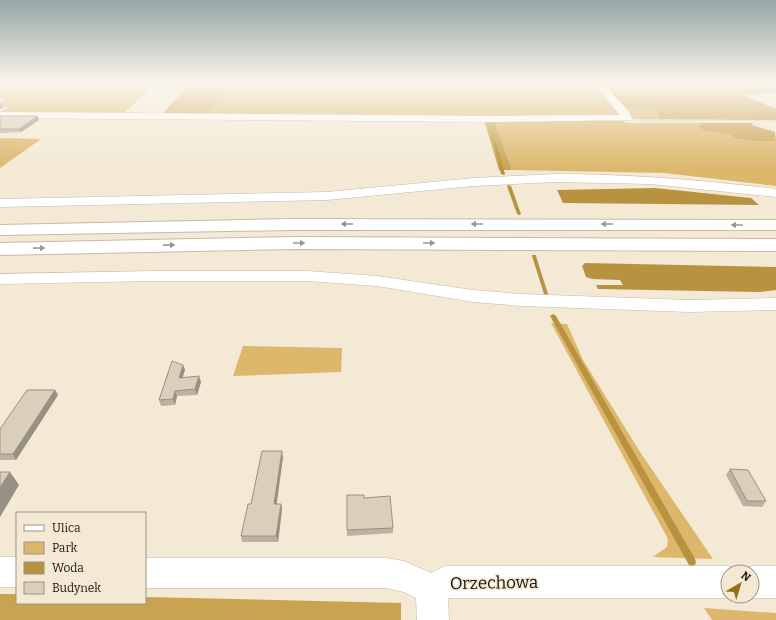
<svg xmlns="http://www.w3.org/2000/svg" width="776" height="620" viewBox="0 0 776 620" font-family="Bitter,serif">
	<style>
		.green { fill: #dcb76c }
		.forest { fill: #caa351 }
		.water { fill: #b99240 }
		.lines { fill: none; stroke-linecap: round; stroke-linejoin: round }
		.stream { fill: #b99240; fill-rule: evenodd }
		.minor-casing { stroke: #c5bba8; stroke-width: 1 }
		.highway-casing { stroke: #c5bba8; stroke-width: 2 }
		.path { stroke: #958e7f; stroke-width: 1.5; stroke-dasharray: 0.5 1.5; stroke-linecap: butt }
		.minor { fill: #fff; fill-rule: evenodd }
		.highway { fill: #fff; fill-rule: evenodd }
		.wall { fill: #bbb2a1 }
		.shaded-wall { fill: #989183 }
		.building { fill: #d9cfbb; stroke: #989183 }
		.oneway { fill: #989693 }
		.labels { text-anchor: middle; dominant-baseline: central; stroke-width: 3; stroke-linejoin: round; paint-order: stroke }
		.near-street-label { font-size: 17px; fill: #19150e; stroke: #f3e9d5 }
	</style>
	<rect width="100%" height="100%" fill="#f3e9d5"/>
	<path class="green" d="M0 82H157L122 115 0 112 9 107H0V102L6 99 0 98Z
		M230 82H593L621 117 206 115Z
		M601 82H776V93L743 95 613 94Z
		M623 107 654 108 660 119H633Z
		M494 120 623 121 626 123H701L700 126 704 131 730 135 737 139 753 141H776V186L664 173 512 170Z
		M0 138 41 139 0 168Z
		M551 323 567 324 583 360 640 452 713 559 653 557 667 547 668 539Z
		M243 346 342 348 341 372 233 376Z
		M704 608 776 613V620H712Z"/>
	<path class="forest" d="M157 82H230L206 115H161L188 86H153Z
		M613 94 743 95 776 109V120L660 119 654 108 623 107Z
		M484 120H494L512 170H499Z
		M701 123H753L752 125 775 132 776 141H753L737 139 730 135 704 131 699 126Z
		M0 594H17V603H145V597L401 603V620H0Z"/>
	<path class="water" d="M655 188 751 198 759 205 563 203 557 190Z
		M585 263 776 267V290L760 292 598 289 596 285H623L620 280 592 279 586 277 582 266Z"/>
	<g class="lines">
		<path class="stream" d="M492 132 493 133 505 174 504 175 501 174 491 133Z
			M508 185 511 186 521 214 520 215H519L517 214 507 186Z
			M532 255H536V256L548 294V295H546L544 294 532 256Z
			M553 314 556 316 695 559 696 562 695 565 692 566 689 565 550 316Z"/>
		<defs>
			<path id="minor" d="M593 82H602L629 112 632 118 631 120 491 122 0 118V112L491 116 620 115Z
				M555 174C629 174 702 180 776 189V197L650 184 555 182 474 186 327 200 0 207V199L327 192 474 178Z
				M154 271H307L377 276 473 290 521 294 689 300 776 298V310L689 312 521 306 473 302 377 286 307 281H154L0 284V274Z
				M0 557H17V587H0Z
				M145 558H386L404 561 431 573 445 566H728L739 572H728V596H732L728 598H448L449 620H417L416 598 404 592 386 588H145Z
				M752 566H776V598H752L748 596H752V572H741Z"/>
			<path id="highway" d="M291 219 776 220V230H291L0 235V225Z
				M297 237 776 239V251L297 249 0 255V243Z"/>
		</defs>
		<use href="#minor" class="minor-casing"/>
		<use href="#highway" class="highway-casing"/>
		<path class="path" d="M639 120H776"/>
		<use href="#minor" class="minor"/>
		<use href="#highway" class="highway"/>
	</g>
	<path class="wall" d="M733 82H776V91H752Z
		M0 116 39 120 21 132 0 133Z
		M183 365 185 370 182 377 201 382 197 395 177 396 175 405 161 406 159 400Z
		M55 390 58 395 16 460H0V429Z
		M283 457 276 504H281L282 509 278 542H242L241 536 251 504Z
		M730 469 766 501 762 507 743 506 726 475Z
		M364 498 393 528V533L347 536V530Z"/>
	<path class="shaded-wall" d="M1 104 3 108 0 109V105Z
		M38 116 39 120 21 132 19 129Z
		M183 365 185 370 181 383 179 378Z
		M199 376 201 382 197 395 195 389Z
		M55 390 58 395 16 460 13 454Z
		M175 391 177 396 175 405 173 399Z
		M282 451 283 457 276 509 274 504Z
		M10 472 19 485 0 517V487Z
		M281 504 282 509 278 542 276 536Z"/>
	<path class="building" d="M750 82H776V84L755 85Z
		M0 116H38L19 129H0Z
		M172 361 183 365 179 378 199 376 195 389 175 391 173 399 159 400Z
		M27 390H55L13 454H0V429Z
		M262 451H282L274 504H281L276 536H241L248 504H251Z
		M730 469 748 470 766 501H747Z
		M0 472H10L0 487Z
		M347 495H364V498L390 496 393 528 347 530Z"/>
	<defs><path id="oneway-solid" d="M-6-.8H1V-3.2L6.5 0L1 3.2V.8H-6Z"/></defs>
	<g class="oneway">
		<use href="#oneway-solid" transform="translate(347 224) rotate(180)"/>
		<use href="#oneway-solid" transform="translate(477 224) rotate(-180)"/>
		<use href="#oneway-solid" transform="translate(607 224) rotate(-180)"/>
		<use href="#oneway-solid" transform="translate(737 225) rotate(-180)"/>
		<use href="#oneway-solid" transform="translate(299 243)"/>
		<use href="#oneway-solid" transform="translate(429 243)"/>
		<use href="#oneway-solid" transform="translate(169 245) rotate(-1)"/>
		<use href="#oneway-solid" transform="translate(39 248) rotate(-1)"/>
	</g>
	<linearGradient id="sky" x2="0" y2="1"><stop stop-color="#95a6a5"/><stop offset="0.49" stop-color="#faf5ec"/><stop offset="1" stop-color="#faf5ec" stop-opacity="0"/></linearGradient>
	<rect width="776" height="169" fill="url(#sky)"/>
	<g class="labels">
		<g class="near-street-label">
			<text transform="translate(494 583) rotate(-1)">Orzechowa</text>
		</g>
	</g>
	<rect x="16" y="512" width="130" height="92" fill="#f3e9d5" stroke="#9c9485"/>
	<rect x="24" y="525" width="20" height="6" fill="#ffffff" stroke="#9c9485"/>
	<text x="52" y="532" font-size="12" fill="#19150e">Ulica</text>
	<rect x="24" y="542" width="20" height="12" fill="#dcb76c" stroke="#9c9485"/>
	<text x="52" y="552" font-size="12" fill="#19150e">Park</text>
	<rect x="24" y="562" width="20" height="12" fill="#b99240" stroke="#9c9485"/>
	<text x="52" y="572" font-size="12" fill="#19150e">Woda</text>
	<rect x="24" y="582" width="20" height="12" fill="#d9cfbb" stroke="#9c9485"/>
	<text x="52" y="592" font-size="12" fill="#19150e">Budynek</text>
	<g transform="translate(740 584) rotate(38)"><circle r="19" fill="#f3e9d5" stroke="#9c9485"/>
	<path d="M0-3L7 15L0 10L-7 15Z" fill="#947019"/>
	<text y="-6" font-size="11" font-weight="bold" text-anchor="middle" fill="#19150e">N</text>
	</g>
</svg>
